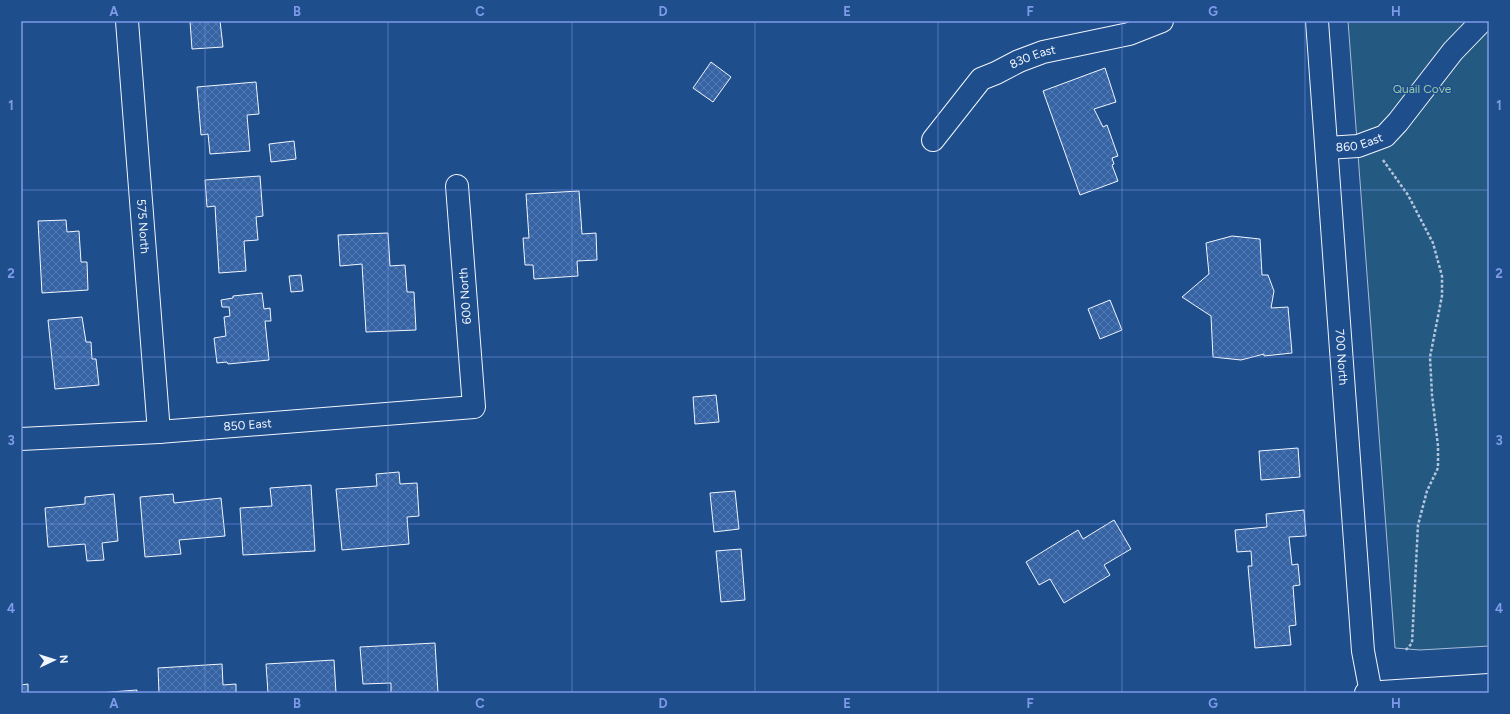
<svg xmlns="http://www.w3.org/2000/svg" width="1510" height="714" viewBox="0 0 1510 714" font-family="Figtree,sans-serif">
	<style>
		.park { fill: #245a82; stroke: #a8bbd7 }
		.building { fill: url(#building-cross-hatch); stroke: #f2f6ff }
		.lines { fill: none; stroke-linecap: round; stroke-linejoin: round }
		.minor-casing { stroke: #f2f6ff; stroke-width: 24 }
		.path { stroke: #b3c4dc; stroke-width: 2.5; stroke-dasharray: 3 2; stroke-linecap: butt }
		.minor { stroke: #1f4e8c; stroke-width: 22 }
		.grid { fill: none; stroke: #7d9aea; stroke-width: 1; stroke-opacity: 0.55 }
		.labels { text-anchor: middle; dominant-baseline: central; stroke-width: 3; stroke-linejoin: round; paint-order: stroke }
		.street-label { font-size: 12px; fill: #f2f6ff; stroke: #1f4e8c }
		.park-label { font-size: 12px; fill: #97c8a6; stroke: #1f4e8c }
		.neatline { fill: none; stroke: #7d9aea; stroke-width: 1.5 }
		.grid-label { font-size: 13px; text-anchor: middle; font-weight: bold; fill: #7d9aea }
	</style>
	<defs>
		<pattern id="building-cross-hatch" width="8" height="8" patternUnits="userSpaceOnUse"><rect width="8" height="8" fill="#3563a3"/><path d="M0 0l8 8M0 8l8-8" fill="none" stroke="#537ab1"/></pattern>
	</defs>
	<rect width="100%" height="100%" fill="#1f4e8c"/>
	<path class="park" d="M1348 21H1489V646L1420 650 1395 648Z"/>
	<path class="building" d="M190 21H220L223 47 192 49Z
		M711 62 731 77 713 102 693 88Z
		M1105 68 1116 102 1094 109 1103 127 1107 125 1118 156 1112 158 1114 164 1112 165 1118 181 1080 195 1043 91Z
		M256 82 259 114 247 115 250 151 210 154 208 134 201 135 197 87Z
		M294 141 296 159 271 162 269 144Z
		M260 176 263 216 256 217 258 240 244 241 246 271 219 273 215 206 207 207 205 180Z
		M579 191 582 234 596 233 597 260 577 261 578 276 534 279 533 265H525L523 238H529L526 194Z
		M66 220 67 232 79 231 81 262H87L88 290 42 293 38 221Z
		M388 233 390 266 405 265 407 292H414L416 330 366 332 362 264 340 266 338 235Z
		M1232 236 1260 239 1262 275H1268L1274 291 1271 308 1288 307 1292 353 1264 356V354L1241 360 1213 357 1211 316 1182 297 1209 274 1206 243Z
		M301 275 303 291 291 292 289 276Z
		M262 293 264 309 270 308 271 321H265L269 360 228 364 227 362 217 363 214 338 226 336 224 317 230 316 229 307H222L221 300 233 298V296Z
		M1110 300 1122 330 1100 339 1088 309Z
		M82 317 86 342H91L92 359H96L99 385 55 389 48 320Z
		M716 395 719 422 695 424 693 397Z
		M1298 448 1300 477 1261 480 1259 451Z
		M399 472 400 484 417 483 419 516 407 517 409 544 342 550 336 489 377 486 376 474Z
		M311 485 315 551 243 555 240 508 272 506 270 488Z
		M735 491 739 529 714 532 710 493Z
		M114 494 118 541 102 543 104 560 87 561 85 544 48 547 45 508 85 504V497Z
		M173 494 174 503 221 498 225 536 179 540 181 554 145 557 140 497Z
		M1304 510 1306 536 1289 537 1292 565 1298 564 1300 585 1293 586 1296 625 1289 626 1291 645 1255 648 1248 566H1252L1251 551 1237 552 1235 530 1267 527 1266 514Z
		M1114 520 1131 549 1104 565 1110 575 1064 603 1050 579 1039 585 1026 562 1078 530 1083 539Z
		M741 549 745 600 721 602 716 551Z
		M435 643 438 693H391V683L363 684 360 647Z
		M334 660 336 693H268L266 664Z
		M222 664 223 685 236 684V693H159L158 668Z
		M28 684V693H21V685Z
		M137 690V693H98Z"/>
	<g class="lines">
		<defs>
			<g id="minor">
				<path id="s1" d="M127 21 159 432"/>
				<path id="s2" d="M1317 21 1363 651 1371 693"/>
				<path id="s3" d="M933 140 981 79 996 73 1019 61 1043 52 1129 34 1162 21"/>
				<path id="s4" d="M1327 148 1358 146 1385 136 1398 122 1453 51 1482 21"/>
				<path id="s5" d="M21 439 159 432 474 407 457 186"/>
				<path d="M1366 693 1489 685"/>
			</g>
		</defs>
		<use href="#minor" class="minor-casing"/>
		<path class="path" d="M1383 160 1408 195 1433 243 1442 276V296L1430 357 1432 395 1438 446V468L1427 491 1418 525 1412 643 1405 651"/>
		<use href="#minor" class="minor"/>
	</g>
	<path class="grid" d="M205 21V693M388 21V693M572 21V693M755 21V693M938 21V693M1122 21V693M1305 21V693M21 190H1489M21 357H1489M21 524H1489"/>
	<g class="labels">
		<g class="street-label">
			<text stroke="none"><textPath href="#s3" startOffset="134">830 East</textPath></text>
			<text stroke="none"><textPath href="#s4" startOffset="33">860 East</textPath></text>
			<text stroke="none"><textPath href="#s1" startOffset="206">575 North</textPath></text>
			<text transform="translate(465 296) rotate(-94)">600 North</text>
			<text stroke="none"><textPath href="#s2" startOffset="337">700 North</textPath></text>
			<text stroke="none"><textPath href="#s5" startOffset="227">850 East</textPath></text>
		</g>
		<g class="park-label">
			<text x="1422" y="89">Quail Cove</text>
		</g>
	</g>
	<rect width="1510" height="714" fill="none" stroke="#1f4e8c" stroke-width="44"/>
	<g transform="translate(54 660) rotate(86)" stroke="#1f4e8c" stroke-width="3" paint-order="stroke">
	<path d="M0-3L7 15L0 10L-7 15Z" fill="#f2f6ff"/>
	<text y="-6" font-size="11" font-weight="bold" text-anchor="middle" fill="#f2f6ff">N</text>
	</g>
	<rect x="22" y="22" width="1466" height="670" class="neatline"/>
	<g class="grid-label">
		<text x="114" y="16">A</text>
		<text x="297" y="16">B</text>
		<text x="480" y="16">C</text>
		<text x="663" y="16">D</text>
		<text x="847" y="16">E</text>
		<text x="1030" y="16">F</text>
		<text x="1213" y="16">G</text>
		<text x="1396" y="16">H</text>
		<text x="11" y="110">1</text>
		<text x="1499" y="110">1</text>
		<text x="11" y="278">2</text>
		<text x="1499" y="278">2</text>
		<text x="11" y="445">3</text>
		<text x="1499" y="445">3</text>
		<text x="11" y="613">4</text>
		<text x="1499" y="613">4</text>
		<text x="114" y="708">A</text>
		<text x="297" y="708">B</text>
		<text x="480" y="708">C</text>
		<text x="663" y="708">D</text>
		<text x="847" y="708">E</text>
		<text x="1030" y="708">F</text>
		<text x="1213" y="708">G</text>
		<text x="1396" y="708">H</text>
	</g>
</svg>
